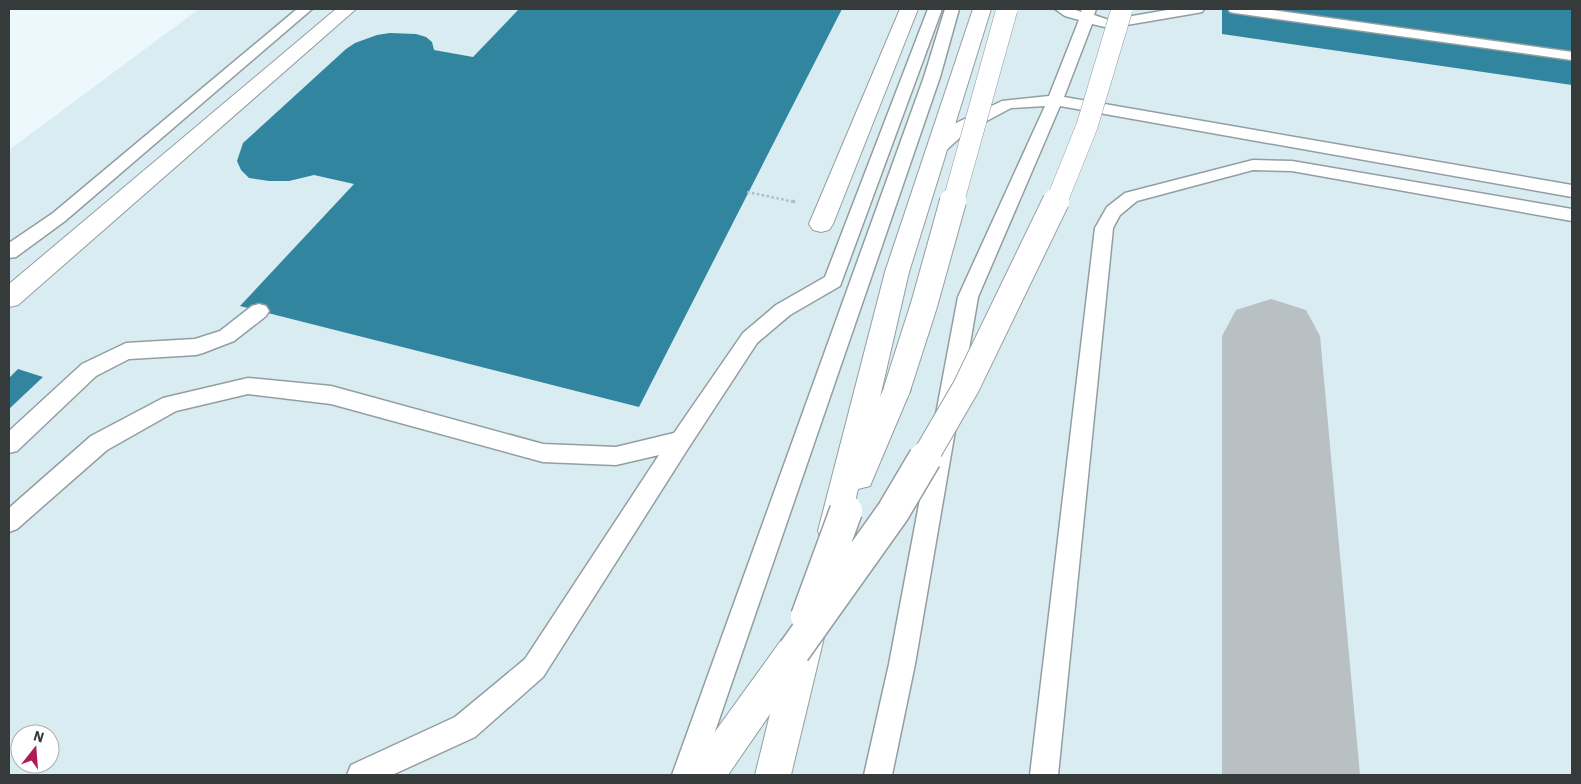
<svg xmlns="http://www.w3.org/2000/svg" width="1581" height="784" viewBox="0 0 1581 784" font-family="'IBM Plex Sans',sans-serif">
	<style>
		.built { fill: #d8ecf2; fill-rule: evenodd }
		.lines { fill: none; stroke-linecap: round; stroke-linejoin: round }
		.taxiway { fill: #b8c0c4; fill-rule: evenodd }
		.building { fill: #32859f }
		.service-casing { stroke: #939ea1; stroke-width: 3 }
		.pedestrian-casing { stroke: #939ea1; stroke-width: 2 }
		.tertiary-casing { stroke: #939ea1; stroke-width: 2 }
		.path-far1 { stroke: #b2bbbe; stroke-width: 2.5; stroke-dasharray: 2.5 2.5; stroke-linecap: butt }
		.path { stroke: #b2bbbe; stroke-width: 3; stroke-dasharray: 4 4; stroke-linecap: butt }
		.service { fill: #fff; fill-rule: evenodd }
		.pedestrian { fill: #fff; fill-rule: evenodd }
		.tertiary { fill: #fff; fill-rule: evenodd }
		.tertiary-bridge-far2-casing { stroke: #939ea1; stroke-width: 22; stroke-linecap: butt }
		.tertiary-bridge-far1-casing { stroke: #939ea1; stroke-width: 28; stroke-linecap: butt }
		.tertiary-bridge-casing { stroke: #939ea1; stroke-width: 35; stroke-linecap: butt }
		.tertiary-bridge-far2 { stroke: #fff; stroke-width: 21 }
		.tertiary-bridge-far1 { stroke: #fff; stroke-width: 26 }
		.tertiary-bridge { stroke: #fff; stroke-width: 32 }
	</style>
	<rect width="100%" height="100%" fill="#edf8fc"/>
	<path class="built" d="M199 9H1572V775H9V150ZM20 734H50V764H20Z"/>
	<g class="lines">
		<path class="taxiway" d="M1271 299 1306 310 1320 336 1360 775H1222V336L1236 310Z"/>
	</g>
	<path class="building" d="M519 9H842L639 407 240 306 354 184 314 175 289 181H269L249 178 241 170 237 161 243 143 346 49 355 43 377 35 390 33 416 34 426 37 432 42 434 50 473 57Z
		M1222 9H1572V85L1222 34Z
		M18 369 43 377 9 409V378Z"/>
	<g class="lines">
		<defs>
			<path id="service" d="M297 9H312L65 221 16 257 9 258V243L53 213Z
				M928 9H942L840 286 790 315 757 343 689 447 543 677 475 737 392 775H347L351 765 455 717 525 659 659 455 616 465 543 462 331 404 248 394 176 411 107 450 17 529 9 532V508L91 436 163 398 248 378 331 386 543 444 616 447 674 433 743 333 776 305 825 277Z
				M945 9H959L940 77 700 775H672L924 77Z
				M1055 9H1073L1081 12 1082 9H1096L1094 15 1109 20 1173 9H1204L1202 12 1197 13 1109 28 1092 24 1064 97 1572 185V197L1060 106 978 297 915 664 892 775H864L889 664 958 297 1045 106 1011 108 966 132 942 154 936 155 930 154 928 150 954 124 1002 101 1049 96 1079 20 1065 16Z
				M1228 9H1264L1572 52V60L1235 13 1230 12Z
				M1253 160 1292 161 1572 209V221L1292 171 1253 170 1137 201 1120 215 1113 228 1058 775H1030L1095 228 1107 207 1125 193Z
				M259 304 266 306 269 311 266 316 234 341 203 353 196 355 129 359 96 376 17 451 9 453V431L82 364 126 343 195 339 220 331 252 306Z"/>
			<path id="pedestrian" d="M900 9H918L833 224 829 230 821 232 813 230 809 224Z"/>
			<path id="tertiary" d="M336 9H356L18 305 9 307V284Z
				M973 9H991L909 272 880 397 887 381 897 378 907 381 911 389 870 486 858 489 848 531 844 541 833 545 822 541 818 531 885 272Z
				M809 613 821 618 826 629 791 775H755L770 714 728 775H688L693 762 782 639 791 636 797 618Z"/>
		</defs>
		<use href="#service" class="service-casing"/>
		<use href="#pedestrian" class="pedestrian-casing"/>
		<use href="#tertiary" class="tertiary-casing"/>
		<path class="path-far1" d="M747 192 795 202"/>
		<path class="path" d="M792 201 795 202"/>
		<use href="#service" class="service"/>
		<use href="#pedestrian" class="pedestrian"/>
		<use href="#tertiary" class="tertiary"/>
		<defs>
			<path id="tertiary-bridge-far2" d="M953 203 1007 9
				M1056 203 1087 126 1122 9"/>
			<path id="tertiary-bridge-far1" d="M897 389 924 305 953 201
				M924 459 966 387 1056 201"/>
			<path id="tertiary-bridge" d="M807 617 846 511
				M794 651 893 512 925 458"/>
		</defs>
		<use href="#tertiary-bridge-far2" class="tertiary-bridge-far2-casing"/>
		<use href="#tertiary-bridge-far1" class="tertiary-bridge-far1-casing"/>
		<use href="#tertiary-bridge" class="tertiary-bridge-casing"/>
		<use href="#tertiary-bridge-far2" class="tertiary-bridge-far2"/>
		<use href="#tertiary-bridge-far1" class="tertiary-bridge-far1"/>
		<use href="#tertiary-bridge" class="tertiary-bridge"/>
	</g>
	<rect width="1581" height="784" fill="none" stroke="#353a3b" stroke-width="20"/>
	<g transform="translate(35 749) rotate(17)"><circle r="24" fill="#ffffff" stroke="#aeb0b1"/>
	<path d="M0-4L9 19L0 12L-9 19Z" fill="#ac1c56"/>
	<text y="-8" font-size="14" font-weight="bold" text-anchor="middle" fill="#353a3b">N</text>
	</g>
</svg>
